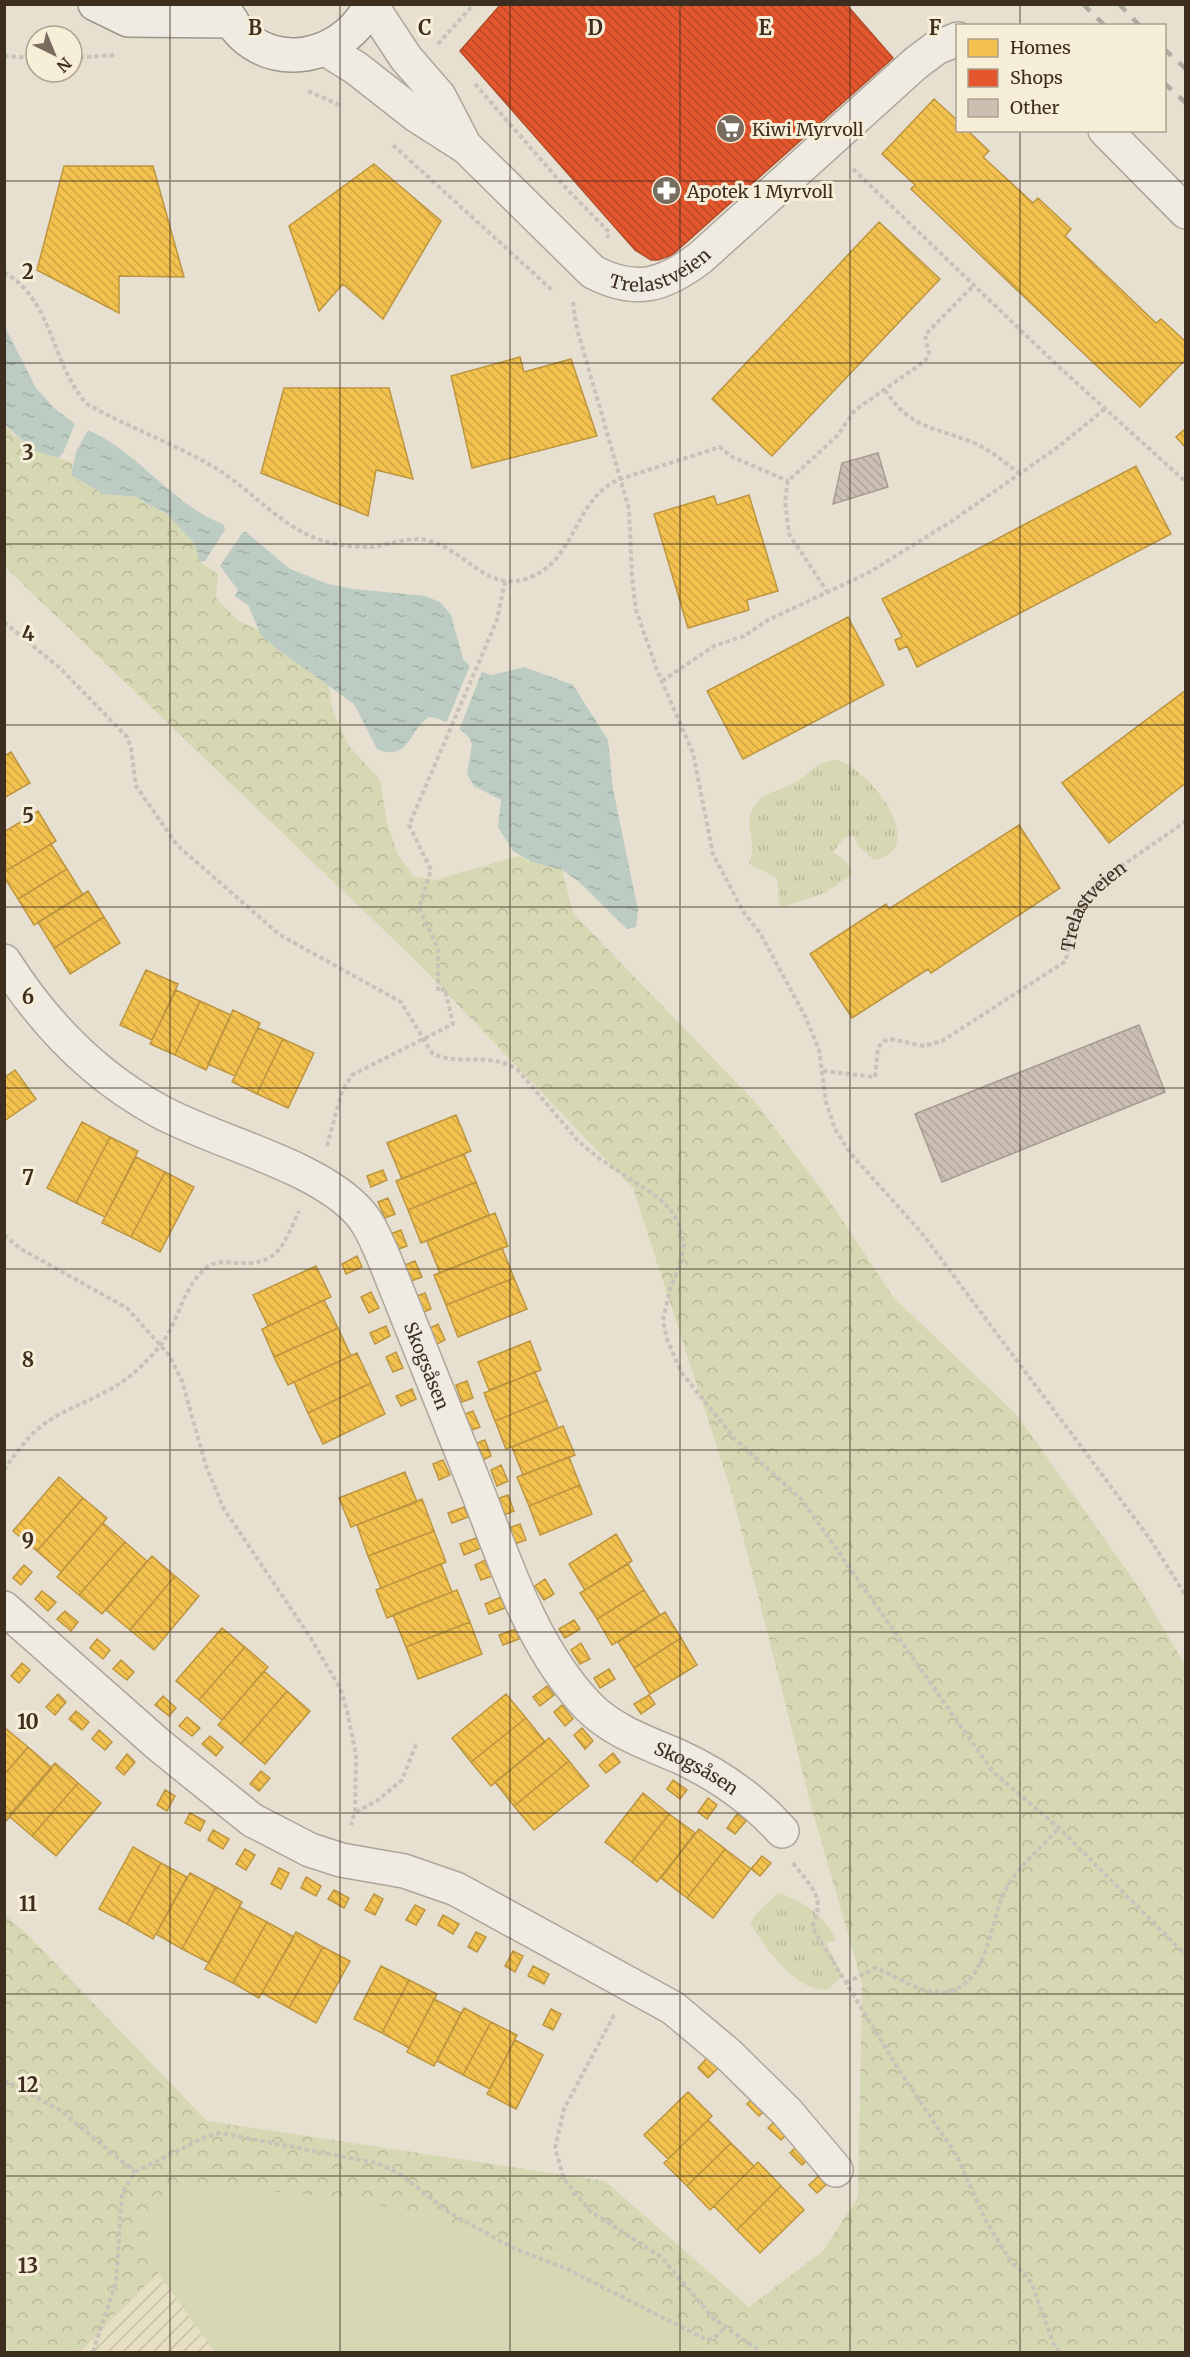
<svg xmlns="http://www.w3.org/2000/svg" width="1190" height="2357" viewBox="0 0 1190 2357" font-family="Merriweather,serif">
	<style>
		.farmland { fill: url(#farmland-furrows) }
		.grass { fill: #d6d7b3 }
		.forest { fill: url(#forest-crowns) }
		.park { fill: url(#park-tufts) }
		.water { fill: url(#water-ripples) }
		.pier { fill: #e7e0d1 }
		.homes { fill: url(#homes-back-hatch); stroke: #bc9540; stroke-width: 1.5 }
		.shops { fill: url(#shops-back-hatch); stroke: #b24b2a; stroke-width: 1.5 }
		.building { fill: url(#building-back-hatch); stroke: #a89c90; stroke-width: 1.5 }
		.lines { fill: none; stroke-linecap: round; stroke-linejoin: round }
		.street-casing { stroke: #ada599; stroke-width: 36 }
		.secondary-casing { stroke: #9c958a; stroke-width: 36 }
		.path { stroke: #c8c2b9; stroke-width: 4; stroke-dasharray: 4.5 3; stroke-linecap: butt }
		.street { stroke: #efebe3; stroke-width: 33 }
		.secondary { stroke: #efebe3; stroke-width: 33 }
		.rail { stroke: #afaaa2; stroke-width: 4.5; stroke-dasharray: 10 10; stroke-linecap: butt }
		.grid { fill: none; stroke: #3d2e20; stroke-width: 1.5; stroke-opacity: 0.55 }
		.labels { text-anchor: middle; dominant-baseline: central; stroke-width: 6; stroke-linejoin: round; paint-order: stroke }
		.poi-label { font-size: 18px; fill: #3d2e20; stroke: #f7eed8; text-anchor: start }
		.street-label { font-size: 18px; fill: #3d2e20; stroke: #f7eed8 }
		.grid-label { font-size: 20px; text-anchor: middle; font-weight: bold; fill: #3d2e20; stroke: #f7eed8; stroke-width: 6; stroke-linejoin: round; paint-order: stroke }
	</style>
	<defs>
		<pattern id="farmland-furrows" width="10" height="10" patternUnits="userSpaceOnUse" patternTransform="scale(1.5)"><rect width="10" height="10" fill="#e6dfc2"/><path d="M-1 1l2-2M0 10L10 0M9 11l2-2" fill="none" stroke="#c6c0a6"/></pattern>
		<pattern id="forest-crowns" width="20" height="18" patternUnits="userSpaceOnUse" patternTransform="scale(1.5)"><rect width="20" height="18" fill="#d6d7b3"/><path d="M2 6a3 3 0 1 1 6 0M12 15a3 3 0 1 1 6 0" fill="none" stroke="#b9b99a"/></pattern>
		<pattern id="park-tufts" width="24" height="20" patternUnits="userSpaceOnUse" patternTransform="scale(1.5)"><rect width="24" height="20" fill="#d6d7b3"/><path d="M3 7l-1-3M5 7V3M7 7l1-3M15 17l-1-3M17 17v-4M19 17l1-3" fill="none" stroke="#b9b99a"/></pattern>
		<pattern id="water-ripples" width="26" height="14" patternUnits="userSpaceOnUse" patternTransform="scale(1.5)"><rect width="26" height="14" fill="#bcccc2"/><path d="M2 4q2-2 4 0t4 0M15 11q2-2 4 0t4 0" fill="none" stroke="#a2b0a6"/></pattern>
		<pattern id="homes-back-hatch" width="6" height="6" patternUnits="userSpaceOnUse" patternTransform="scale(1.5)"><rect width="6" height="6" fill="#f2c14e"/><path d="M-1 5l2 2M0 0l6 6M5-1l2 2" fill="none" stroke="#d0a644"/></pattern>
		<pattern id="shops-back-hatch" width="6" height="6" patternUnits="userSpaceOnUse" patternTransform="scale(1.5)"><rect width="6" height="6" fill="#e4572e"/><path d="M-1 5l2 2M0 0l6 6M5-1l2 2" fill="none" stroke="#ba4827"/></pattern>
		<pattern id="building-back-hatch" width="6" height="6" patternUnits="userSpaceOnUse" patternTransform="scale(1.5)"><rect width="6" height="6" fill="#cbbfb2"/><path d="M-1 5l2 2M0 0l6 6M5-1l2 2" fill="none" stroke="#afa499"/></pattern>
	</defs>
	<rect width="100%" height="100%" fill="#e7e0d1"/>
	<path class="farmland" d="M158 2273 215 2352H77L81 2349Z"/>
	<path class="grass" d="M198 2186 358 2199 579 2260 719 2352H215L158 2273 145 2226 159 2203Z"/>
	<path class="forest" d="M4 425C23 446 47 455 73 463L71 474 75 478 103 494 137 497 147 504 166 513 194 543 200 562 218 574 216 598 240 622 259 630 276 648 328 685 333 712 349 746 380 780 387 822 397 853 413 876 436 880 518 856 532 862 562 870 573 913 756 1103 823 1191 894 1298 1017 1415 1142 1592 1185 1665V2352H719L579 2260 358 2199 198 2186 159 2203 145 2226 158 2273 77 2352H5V1915L27 1934 207 2121 605 2181 749 2307 823 2251 858 2197 862 1983 813 1813 733 1497 633 1188 417 962 5 567Z"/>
	<path class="park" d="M836 760C869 767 932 849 874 860L858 846 853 835 844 838 833 852C842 858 850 863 852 874L825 893 780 908 777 878 749 864C751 859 753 852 752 846 752 835 747 824 751 813 758 792 779 792 796 782 810 773 818 761 836 760Z
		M778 1893C803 1901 826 1916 836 1940L826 1943 843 1976 827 1990C794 1991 765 1947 750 1923L757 1913Z"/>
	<path class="water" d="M4 325 36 388 54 408 75 424 63 453 58 458 33 450 5 425Z
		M88 430C138 451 172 505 223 524L225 530 205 561 200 562 194 543 166 513 147 504 137 497 103 494 71 475 76 452Z
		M243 532H246L290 569 328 584 354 589 425 596 440 602 451 615 463 659 473 669 491 675 524 667 573 685 608 740 613 789 638 910 636 927 627 929 578 881 562 870 532 862 513 851 498 827 501 800 474 786 467 774 472 744C468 730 443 718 429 717 410 728 409 763 377 749L354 704 276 648 261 635 248 605 234 596 238 590 220 566Z"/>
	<path class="pier" d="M471 663 483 669 458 733 445 726Z"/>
	<path class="homes" d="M934 99 958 121V130H967L989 151 983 157 1033 203 1038 198 1071 229 1065 236 1156 323 1161 319 1186 342V359L1140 407 911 189 915 185 882 154Z
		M374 164 441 221 383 319 343 284 319 311 289 226Z
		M64 166H153L184 277 119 276V313L37 270Z
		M879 222 940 279 772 456 712 399Z
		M520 357 524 372 571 359 597 436 472 468 451 376Z
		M284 388H389L413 479 376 470 368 516 261 473Z
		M1186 428V448L1176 437Z
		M1136 466 1171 534 917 667 907 646 899 650 895 640 902 637 882 599Z
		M749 495 778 591 747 600 749 610 688 628 654 514 714 496 717 505Z
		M848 617 884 685 743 759 707 691Z
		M1186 690V783L1109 843 1062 783Z
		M11 752 30 783 4 798V756Z
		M38 811 56 841 6 871 4 832Z
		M1019 825 1060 888 931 973 928 969 852 1018 810 954 886 904 889 909Z
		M51 844 67 869 18 899 4 877V872Z
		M67 869 83 895 34 925 18 899Z
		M88 891 104 917 54 948 38 922Z
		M104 917 120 943 70 974 54 948Z
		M146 970 178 984 152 1040 120 1025Z
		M176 990 200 1001 175 1055 150 1044Z
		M200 1001 231 1015 206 1070 175 1055Z
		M233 1010 260 1023 235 1076 208 1064Z
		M258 1028 283 1039 257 1094 232 1082Z
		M283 1039 314 1053 288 1108 257 1094Z
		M15 1070 36 1099 4 1121V1078Z
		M456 1115 471 1151 402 1179 387 1143Z
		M82 1122 110 1137 76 1203 47 1188Z
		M110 1137 138 1151 105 1217 76 1203Z
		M464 1154 476 1182 408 1210 396 1181Z
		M136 1157 165 1172 131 1237 102 1223Z
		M383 1170 387 1180 371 1187 367 1176Z
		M165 1172 194 1187 160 1252 131 1237Z
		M476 1182 489 1215 421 1243 408 1210Z
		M388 1198 395 1214 385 1218 378 1202Z
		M495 1213 508 1246 440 1273 427 1241Z
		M401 1230 407 1246 396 1250 390 1234Z
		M502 1248 514 1278 446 1305 434 1275Z
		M357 1256 362 1267 346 1274 342 1264Z
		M415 1261 422 1277 411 1281 405 1265Z
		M316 1266 331 1297 268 1326 253 1295Z
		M514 1278 527 1309 458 1337 446 1305Z
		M371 1292 379 1308 369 1313 361 1297Z
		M425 1293 431 1309 421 1313 414 1297Z
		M324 1300 338 1328 274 1357 262 1329Z
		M438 1324 445 1340 435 1345 428 1329Z
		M386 1326 390 1336 375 1344 370 1333Z
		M338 1328 351 1356 288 1385 274 1357Z
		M530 1341 541 1370 489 1390 478 1362Z
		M396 1352 403 1368 393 1372 386 1357Z
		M357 1353 371 1383 308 1413 294 1382Z
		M535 1372 547 1400 495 1421 484 1393Z
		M467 1381 473 1398 462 1402 456 1385Z
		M371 1383 385 1414 323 1444 308 1413Z
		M412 1389 416 1399 401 1406 396 1396Z
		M547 1400 558 1428 506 1449 495 1421Z
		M473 1411 480 1427 469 1431 463 1415Z
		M563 1426 575 1455 523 1475 512 1447Z
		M485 1440 491 1456 481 1461 474 1444Z
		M569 1457 580 1485 529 1506 517 1477Z
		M443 1460 450 1475 439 1480 433 1464Z
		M501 1465 508 1481 497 1486 491 1470Z
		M405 1472 417 1502 351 1527 339 1498Z
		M59 1477 83 1498 37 1551 13 1531Z
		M580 1485 592 1514 540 1535 529 1506Z
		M508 1495 514 1511 504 1515 497 1499Z
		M83 1498 107 1518 61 1572 37 1551Z
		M422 1499 434 1531 368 1556 357 1525Z
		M464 1507 468 1517 452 1523 448 1513Z
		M103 1523 125 1542 79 1595 57 1577Z
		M520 1524 526 1540 515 1544 509 1528Z
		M434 1531 446 1562 381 1588 368 1556Z
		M616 1534 632 1561 585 1590 569 1564Z
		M476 1538 481 1548 464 1555 460 1544Z
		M125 1542 147 1561 102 1614 79 1595Z
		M152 1556 175 1576 130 1630 106 1610Z
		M485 1560 492 1576 481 1580 475 1565Z
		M441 1564 452 1592 387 1618 376 1590Z
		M628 1564 644 1590 597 1619 580 1593Z
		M24 1565 32 1572 21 1585 13 1578Z
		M175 1576 199 1596 154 1650 130 1630Z
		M545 1579 554 1594 544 1600 535 1586Z
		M457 1590 470 1622 406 1647 393 1615Z
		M644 1590 660 1615 612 1645 597 1619Z
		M42 1591 56 1602 48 1611 35 1599Z
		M501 1597 505 1608 489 1614 485 1604Z
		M65 1611 78 1622 71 1631 57 1619Z
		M665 1612 681 1638 634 1668 618 1642Z
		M574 1620 580 1629 565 1638 559 1629Z
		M470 1622 482 1654 418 1679 406 1647Z
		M222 1628 245 1647 199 1700 176 1681Z
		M516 1629 519 1639 503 1645 499 1635Z
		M681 1638 697 1665 650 1694 634 1668Z
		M97 1639 110 1650 103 1659 90 1648Z
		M581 1643 590 1659 580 1664 571 1650Z
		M245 1647 268 1667 222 1720 199 1700Z
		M121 1660 134 1672 127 1680 113 1669Z
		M22 1663 30 1670 19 1683 11 1676Z
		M609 1669 615 1679 600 1688 594 1678Z
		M264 1671 287 1691 241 1744 218 1725Z
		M547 1686 554 1695 540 1706 533 1697Z
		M287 1691 310 1711 265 1764 241 1744Z
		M58 1694 66 1702 55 1715 46 1707Z
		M506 1694 526 1718 471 1762 452 1738Z
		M649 1695 655 1704 641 1714 634 1704Z
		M163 1696 176 1708 169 1716 155 1705Z
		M562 1705 573 1719 565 1726 554 1712Z
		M76 1711 89 1722 82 1730 69 1719Z
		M187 1717 200 1728 192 1736 179 1726Z
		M526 1718 545 1742 491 1786 471 1762Z
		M5 1728 28 1747 4 1775V1729Z
		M582 1728 593 1741 585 1749 574 1735Z
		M99 1730 112 1742 105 1750 92 1739Z
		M210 1736 223 1747 216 1756 202 1744Z
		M549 1738 569 1761 514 1806 495 1782Z
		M28 1747 52 1768 6 1821 4 1775Z
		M613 1753 620 1762 606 1773 599 1765Z
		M127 1754 135 1762 124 1775 116 1768Z
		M569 1761 589 1786 534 1830 514 1806Z
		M55 1763 78 1783 32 1836 9 1816Z
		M261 1771 270 1778 259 1791 250 1784Z
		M673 1780 687 1790 680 1799 667 1789Z
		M78 1783 101 1803 56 1856 32 1836Z
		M165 1790 175 1796 167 1811 157 1805Z
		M643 1793 669 1814 632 1862 605 1842Z
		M708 1798 717 1805 707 1819 698 1812Z
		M190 1813 205 1821 200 1831 185 1823Z
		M669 1814 695 1833 657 1882 632 1862Z
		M737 1814 746 1821 735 1834 727 1828Z
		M699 1829 725 1849 687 1898 661 1878Z
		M213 1830 229 1839 223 1849 208 1840Z
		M133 1847 161 1863 127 1924 99 1909Z
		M245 1849 255 1855 246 1870 236 1864Z
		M725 1849 751 1869 713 1918 687 1898Z
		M762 1856 771 1863 760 1876 751 1869Z
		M161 1863 187 1877 153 1939 127 1924Z
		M279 1868 289 1873 281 1889 271 1884Z
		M190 1873 216 1887 182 1949 156 1934Z
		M306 1877 321 1886 316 1896 301 1888Z
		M216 1887 242 1902 209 1963 182 1949Z
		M334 1890 349 1898 344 1908 328 1899Z
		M374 1894 383 1899 375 1915 365 1910Z
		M415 1905 425 1910 416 1925 406 1920Z
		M239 1907 267 1922 233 1983 205 1969Z
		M443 1915 459 1924 453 1934 438 1925Z
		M267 1922 294 1937 259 1998 233 1983Z
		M296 1932 323 1947 289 2008 262 1993Z
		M476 1932 486 1937 477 1952 468 1947Z
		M323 1947 350 1961 316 2023 289 2008Z
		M513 1951 523 1956 515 1972 505 1966Z
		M381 1966 409 1980 382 2033 354 2019Z
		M533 1966 549 1974 544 1984 528 1976Z
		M409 1980 437 1994 409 2048 382 2033Z
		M434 1999 461 2013 434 2066 407 2052Z
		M464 2008 491 2022 463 2075 437 2061Z
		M551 2009 561 2014 553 2030 543 2025Z
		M491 2022 517 2035 490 2089 463 2075Z
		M515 2040 543 2055 516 2109 487 2094Z
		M707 2058 718 2068 708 2078 698 2068Z
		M688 2092 712 2116 668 2159 644 2135Z
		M755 2096 767 2108 759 2116 747 2104Z
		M708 2120 731 2143 687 2186 664 2163Z
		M776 2120 789 2132 781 2140 768 2128Z
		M731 2143 754 2166 710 2210 687 2186Z
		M798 2145 810 2158 802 2165 790 2153Z
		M758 2162 781 2186 737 2230 714 2206Z
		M822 2173 830 2181 817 2193 809 2185Z
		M781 2186 804 2210 760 2253 737 2230Z"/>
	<path class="shops" d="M501 4H846L893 58 672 255 658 260H651L635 250 460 51Z"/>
	<path class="building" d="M878 453 888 487 833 504 842 463Z
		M1139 1025 1165 1092 942 1182 915 1114Z"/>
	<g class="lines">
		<defs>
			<g id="street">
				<path d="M371 5 406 58 439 96 465 146"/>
				<path id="s2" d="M327 50 356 68 416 115 466 147 593 272C636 294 663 286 700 258L916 63 936 48 958 39"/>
				<path d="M1105 130 1186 212"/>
				<path id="s3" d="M4 961C44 1024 93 1075 159 1111 216 1142 309 1163 354 1207 369 1221 376 1240 384 1258 415 1335 446 1413 477 1490 506 1564 532 1648 589 1707 614 1732 648 1743 680 1757 719 1775 753 1799 782 1831"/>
				<path d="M4 1608 159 1745 252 1820 310 1850 341 1860 404 1871 456 1889 673 2008 729 2055 787 2112 836 2170"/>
			</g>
			<path id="secondary" d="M95 4 128 20 232 21
				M223 4C249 75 339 69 371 4"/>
		</defs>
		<use href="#street" class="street-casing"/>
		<use href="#secondary" class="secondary-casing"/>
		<g class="path">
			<path d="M438 44 474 4"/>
			<path d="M4 56 36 58"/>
			<path d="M72 58 115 55"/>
			<path d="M475 84 563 185 609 232 607 238"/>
			<path d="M308 91 342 106"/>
			<path d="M393 145 552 290"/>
			<path d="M853 169 1059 367 1186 482"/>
			<path d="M4 272C54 301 51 365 87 404 129 428 176 444 217 469 256 493 284 532 331 543 343 546 358 547 371 547 390 545 411 535 430 541 467 551 488 595 531 577 577 558 574 498 620 479L720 447 730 456 788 481"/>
			<path d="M573 302 576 325 629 509 632 578 636 610 657 670 693 753 713 854 744 913 760 933 806 1018 819 1050 826 1102 835 1129 850 1153 921 1232 1150 1539 1186 1596"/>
			<path d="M885 390C911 430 934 426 974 443 991 450 1005 463 1020 474"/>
			<path d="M828 593 789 534 785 501 788 481 837 436 855 410 925 361 929 353 925 335 974 285"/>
			<path d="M4 622 61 669 127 737 131 748 136 786 177 845 280 935 401 1002 432 1053C457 1067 487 1051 517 1069L579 1142 600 1159 659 1198 670 1209 678 1222 684 1244 681 1263 670 1289 663 1321 667 1339 681 1372 735 1439 802 1500 993 1772 1059 1828 1186 1955"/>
			<path d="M662 681 714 646 744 636 768 620 868 573 952 521 1058 447 1106 408"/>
			<path id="s1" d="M823 1071 875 1077 878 1048 882 1042 890 1039 924 1046 942 1041 1066 961C1068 943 1071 921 1080 906 1098 877 1157 843 1186 821"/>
			<path d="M327 1146 342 1091 352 1075 453 1024 445 989 438 991V948L419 908 431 870 409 825 497 620 505 582"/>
			<path d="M4 1235 21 1249 127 1308 169 1355 182 1381 206 1466 224 1509 310 1637 340 1688 347 1710 356 1755 355 1812 351 1825"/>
			<path d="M4 1470C16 1453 29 1434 47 1422 66 1409 87 1402 107 1391 127 1381 145 1364 159 1347 179 1323 183 1283 209 1266 217 1261 227 1262 236 1263 279 1266 283 1245 299 1211"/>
			<path d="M356 1812 378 1800 402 1780 417 1742"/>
			<path d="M793 1863C810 1886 827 1897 812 1927L899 2070 957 2156 985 2219 1011 2262 1025 2274 1033 2287 1054 2345 1060 2352"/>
			<path d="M846 1983 875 1968C896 1975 916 1992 939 1992 989 1994 989 1918 1007 1887 1019 1866 1042 1847 1059 1828"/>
			<path d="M614 2015 564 2109 555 2148 564 2179 590 2211 661 2257 713 2318 761 2352"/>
			<path d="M4 2080 60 2110 135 2172"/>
			<path d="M93 2352 116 2282 122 2193 135 2172 205 2137 220 2133 377 2163 400 2174 450 2213 513 2248 567 2269 707 2340 714 2338 725 2328"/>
		</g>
		<use href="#street" class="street"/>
		<use href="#secondary" class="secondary"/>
		<path class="rail" d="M1083 4 1105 26
			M1119 4 1140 26
			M1164 49 1186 69
			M1164 83 1186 103"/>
	</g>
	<path class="grid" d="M170 4V2352M340 4V2352M510 4V2352M680 4V2352M850 4V2352M1020 4V26M1020 130V2352M4 181H1186M4 363H1186M4 544H1186M4 725H1186M4 907H1186M4 1088H1186M4 1269H1186M4 1450H1186M4 1632H1186M4 1813H1186M4 1994H1186M4 2176H1186"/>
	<defs>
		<symbol id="supermarket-disc" viewBox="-11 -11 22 22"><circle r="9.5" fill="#786c5e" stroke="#f7eed8"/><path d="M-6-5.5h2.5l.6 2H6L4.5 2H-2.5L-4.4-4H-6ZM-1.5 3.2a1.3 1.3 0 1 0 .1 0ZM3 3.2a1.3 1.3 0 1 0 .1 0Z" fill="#fff"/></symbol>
		<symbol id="pharmacy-disc" viewBox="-11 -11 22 22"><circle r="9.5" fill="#786c5e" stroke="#f7eed8"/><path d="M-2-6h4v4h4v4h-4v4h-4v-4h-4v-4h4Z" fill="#fff"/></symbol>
	</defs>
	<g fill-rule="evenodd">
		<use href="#supermarket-disc" x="714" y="112" width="33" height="33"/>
		<use href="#pharmacy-disc" x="650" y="174" width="33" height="33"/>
	</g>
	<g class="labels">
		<g class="poi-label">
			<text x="752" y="129">Kiwi Myrvoll</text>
			<text x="687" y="191">Apotek 1 Myrvoll</text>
		</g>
		<g class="street-label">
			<text stroke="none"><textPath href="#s2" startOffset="420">Trelastveien</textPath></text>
			<text stroke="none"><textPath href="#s1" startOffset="362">Trelastveien</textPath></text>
			<text stroke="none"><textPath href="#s3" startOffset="612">Skogsåsen</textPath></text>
			<text stroke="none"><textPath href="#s3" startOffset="1116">Skogsåsen</textPath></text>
		</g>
	</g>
	<g class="grid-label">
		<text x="255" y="35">B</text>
		<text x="425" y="35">C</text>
		<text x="595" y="35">D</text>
		<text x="765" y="35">E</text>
		<text x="935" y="35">F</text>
		<text x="28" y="279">2</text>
		<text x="28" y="460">3</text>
		<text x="28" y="641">4</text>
		<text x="28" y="823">5</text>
		<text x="28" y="1004">6</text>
		<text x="28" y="1185">7</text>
		<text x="28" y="1367">8</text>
		<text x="28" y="1548">9</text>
		<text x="28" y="1729">10</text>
		<text x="28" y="1911">11</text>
		<text x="28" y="2092">12</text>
		<text x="28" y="2273">13</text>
	</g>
	<rect width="1190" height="2357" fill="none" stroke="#3d2e20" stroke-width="12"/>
	<rect x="956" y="24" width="210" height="108" fill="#f7eed8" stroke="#ada18e" stroke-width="1.5"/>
	<rect x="968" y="39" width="30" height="18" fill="#f2c14e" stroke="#ada18e" stroke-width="1.5"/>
	<text x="1010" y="54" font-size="18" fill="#3d2e20">Homes</text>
	<rect x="968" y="69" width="30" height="18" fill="#e4572e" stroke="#ada18e" stroke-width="1.5"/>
	<text x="1010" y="84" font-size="18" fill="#3d2e20">Shops</text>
	<rect x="968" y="99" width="30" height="18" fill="#cbbfb2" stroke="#ada18e" stroke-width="1.5"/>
	<text x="1010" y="114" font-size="18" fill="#3d2e20">Other</text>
	<g transform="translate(54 54) rotate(137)"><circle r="28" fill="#f7eed8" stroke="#ada18e" stroke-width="1.5"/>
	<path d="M0-4.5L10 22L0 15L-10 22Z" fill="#786c5e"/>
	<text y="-9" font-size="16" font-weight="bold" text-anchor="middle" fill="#3d2e20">N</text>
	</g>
</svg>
